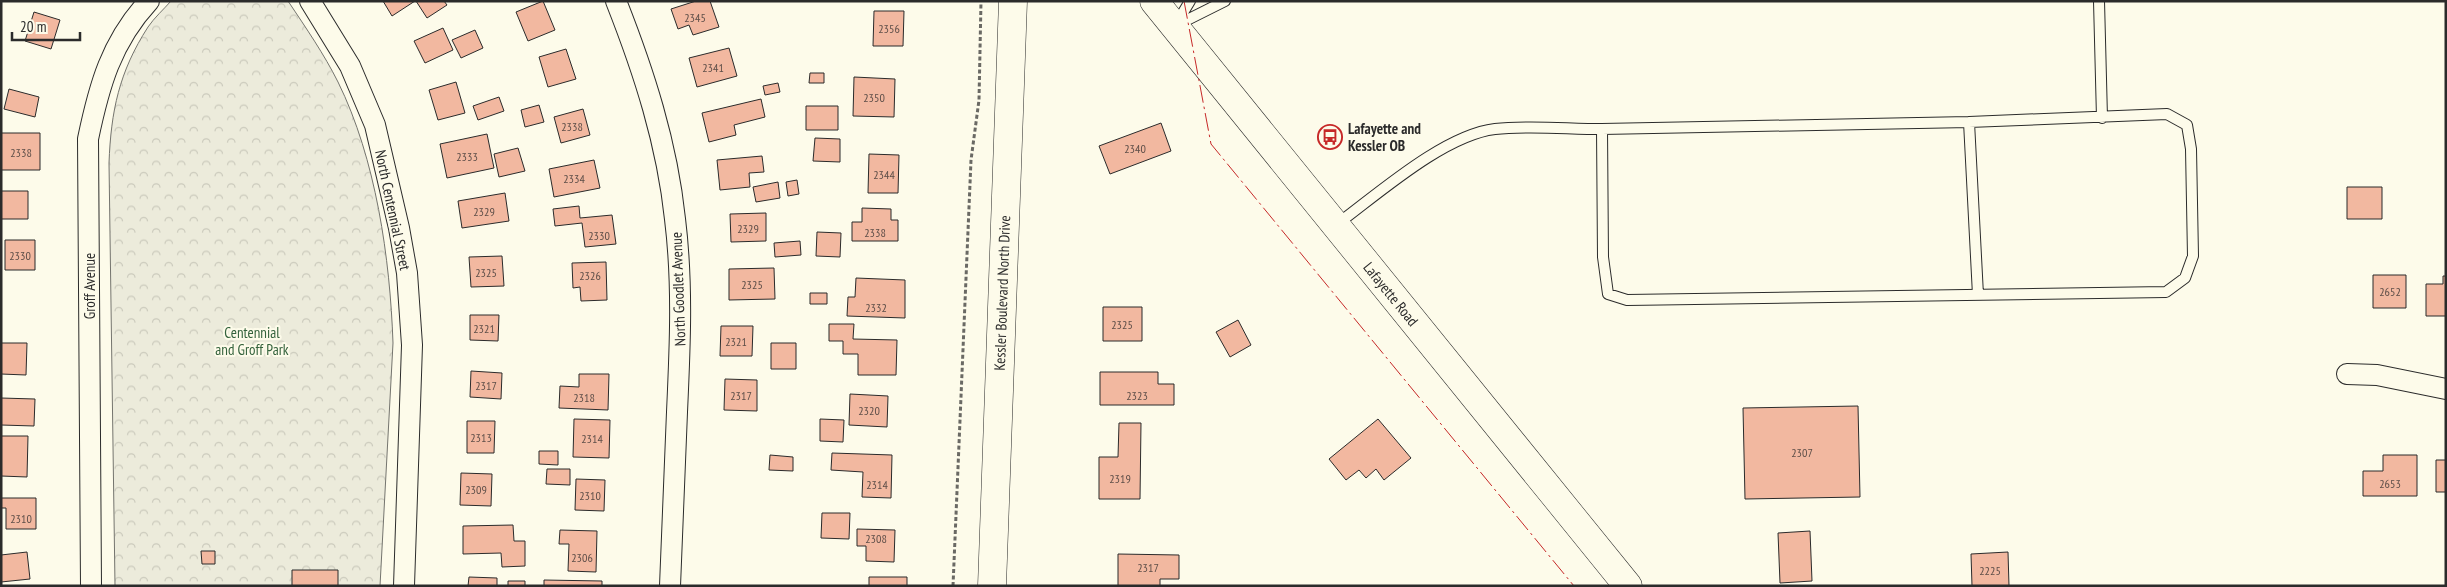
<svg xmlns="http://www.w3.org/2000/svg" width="2447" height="587" viewBox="0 0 2447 587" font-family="'PT Sans Narrow',sans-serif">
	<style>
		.park { fill: url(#park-crowns); stroke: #74746e }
		.building { fill: #f2b8a0; stroke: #2b2b2b }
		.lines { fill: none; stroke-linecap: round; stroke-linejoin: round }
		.lane-casing { stroke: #2b2b2b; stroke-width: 12 }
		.street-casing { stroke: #2b2b2b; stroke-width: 22 }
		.secondary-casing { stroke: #2b2b2b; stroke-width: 29 }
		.primary-casing { stroke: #2b2b2b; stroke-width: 29 }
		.path { stroke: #6a6964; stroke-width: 3; stroke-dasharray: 4 2.5; stroke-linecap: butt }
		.lane { stroke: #fdfbea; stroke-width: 10 }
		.street { stroke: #fdfbea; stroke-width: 20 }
		.secondary { stroke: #fdfbea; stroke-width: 28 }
		.primary { stroke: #fdfbea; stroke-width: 28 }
		.power { stroke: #c62828; stroke-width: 1; stroke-dasharray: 18 4 2.5 4; stroke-linecap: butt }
		.labels { text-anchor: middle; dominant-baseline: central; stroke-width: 4; stroke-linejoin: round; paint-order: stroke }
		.number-label { font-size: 12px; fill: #5d4e48 }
		.poi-label { font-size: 15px; font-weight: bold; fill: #2b2b2b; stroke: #fdfbea; text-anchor: start }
		.street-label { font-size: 15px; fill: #2b2b2b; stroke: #fdfbea }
		.park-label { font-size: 15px; fill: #34623c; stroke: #fdfbea }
	</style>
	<defs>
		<pattern id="park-crowns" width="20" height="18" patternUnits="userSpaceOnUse" patternTransform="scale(1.25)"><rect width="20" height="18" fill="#ecebdb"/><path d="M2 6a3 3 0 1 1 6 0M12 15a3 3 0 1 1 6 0" fill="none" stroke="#cbcabc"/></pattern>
	</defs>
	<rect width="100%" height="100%" fill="#fdfbea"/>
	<path class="park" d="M171 1H288C306 28 324 54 338 82 376 159 390 258 393 343L380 586H115L109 163C111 111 119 72 148 27 154 18 164 9 171 1Z"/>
	<path class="building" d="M383 1H415L392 16Z
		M416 1H444L447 5 427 18Z
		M543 1 555 30 528 41 516 12Z
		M696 1H710L719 27 693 35 689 25 678 29 671 9Z
		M874 11H904L903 46H873Z
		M34 12 60 20 51 49 25 41Z
		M443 28 453 50 425 63 414 41Z
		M475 30 483 48 461 58 452 40Z
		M729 48 737 76 697 87 689 58Z
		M566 49 576 79 548 87 539 57Z
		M810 73H824V83H809Z
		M854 77 895 79 894 117 853 116Z
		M456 82 465 113 438 120 429 90Z
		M778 83 780 92 765 95 763 86Z
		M9 89 39 97 35 117 4 109Z
		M499 97 504 111 478 120 473 106Z
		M761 99 765 117 734 125 736 135 709 142 702 113Z
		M539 105 544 122 525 127 521 110Z
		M806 106H838V130H806Z
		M583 109 590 135 561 143 554 117Z
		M1161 123 1171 151 1110 174 1099 146Z
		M1 133H40V170H1Z
		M487 134 494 168 447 178 440 144Z
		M815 138 840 139V162L813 161Z
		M518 148 525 171 499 177 494 154Z
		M869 154 899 155 898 193H868Z
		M762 156 764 172 749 173 750 187 720 190 717 160Z
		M594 160 600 188 554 197 549 169Z
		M797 180 799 194 788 196 786 182Z
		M778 182 780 198 756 202 753 187Z
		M2347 187H2382V219H2347Z
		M1 191H28V219H1Z
		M505 193 509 221 462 228 458 201Z
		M579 206 580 218 612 215 616 244 585 247 582 223 555 226 553 209Z
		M862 208 891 209V220H898V241H852V222H862Z
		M766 213V241L731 242 730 214Z
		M817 232 841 233 840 257 816 256Z
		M5 240H35V270H5Z
		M800 241 801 255 775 257 774 243Z
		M502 256 504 286 471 287 469 257Z
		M606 262 607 300 581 301 580 287 573 288 572 263Z
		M774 268 775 299 729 300V269Z
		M2373 275H2406V308H2373Z
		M2443 276H2446V316H2426V284H2443Z
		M856 278 905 280V318L847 316 848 297H855Z
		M810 293H827V304H810Z
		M1103 307H1142V341H1103Z
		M470 315H499L498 341 470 340Z
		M1238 320 1251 345 1230 357 1216 332Z
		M829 324H854L853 339 897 340 896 375H858V354H843V341H829Z
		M721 326H753L752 356H720Z
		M1 343H27L26 375 1 374Z
		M771 343H796V369H771Z
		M471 371 502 373 501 399 470 397Z
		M1100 372H1158V384H1174V405H1100Z
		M579 374H609L608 410 559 408 560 386 579 387Z
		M725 379 757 380V411L724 410Z
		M850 394 888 396 887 427 849 425Z
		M1 398 35 399 34 426 1 425Z
		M1858 406 1860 497 1745 499 1743 408Z
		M574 419 610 420 609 458 573 457Z
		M820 419 844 420 843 442 820 441Z
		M1378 419 1411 458 1384 480 1376 469 1366 478 1359 470 1346 480 1329 459Z
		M467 421H495L494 453H467Z
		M1119 423H1141L1140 499H1099V457H1118Z
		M1 436H28L27 477 1 476Z
		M539 451H558V465L539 464Z
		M832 453 892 455 891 498 862 497 863 472 831 470Z
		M770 455 793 457V471L769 470Z
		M2383 455H2417V496H2363V471H2383Z
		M2436 460H2446V492H2436Z
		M547 469H570V485L546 484Z
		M461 473 492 474 491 506 460 505Z
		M576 479 605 480 604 511 575 510Z
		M1 498H36V529H6V508H1Z
		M822 513H850L849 539 821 538Z
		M513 525 514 541H525V566L502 567 501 553 463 554V526Z
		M857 529 895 530 894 562 866 561V546H857Z
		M560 530 597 531 596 572 568 571 569 544H559Z
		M1810 531 1812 581 1780 583 1778 533Z
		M201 551H215V564H202Z
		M27 552 30 579 1 582V555Z
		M2008 552 2009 586H1972L1971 554Z
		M1118 554 1179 555V579H1160V586H1118Z
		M292 570H338V586H292Z
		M469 577 497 578V586H468Z
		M869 577H907V586H869Z
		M544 580 602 581V586H544Z
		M508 581H525V586H508Z"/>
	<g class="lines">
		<defs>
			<path id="lane" d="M2099 1 2102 118
				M1175 26 1225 1
				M1175 26 1190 1
				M2167 114 2187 125 2191 149 2193 256 2185 278 2166 292 1627 300 1608 294 1603 257 1602 129 1969 122Z
				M1969 122 1978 295
				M1336 225C1378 194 1444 135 1495 129 1527 125 1568 129 1602 129"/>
			<path id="street" d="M310 1 350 66 375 125 399 228 407 273 412 345 404 586
				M616 1C644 72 667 143 675 219 683 284 680 347 677 412 675 470 672 528 670 586
				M2347 374 2377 375 2446 389
				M91 586 88 139C99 86 111 42 149 1"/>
			<path id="secondary" d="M992 586 1013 1"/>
			<path id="primary" d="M1154 1 1628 586"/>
		</defs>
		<use href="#lane" class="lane-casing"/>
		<use href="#street" class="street-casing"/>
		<use href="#secondary" class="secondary-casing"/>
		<use href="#primary" class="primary-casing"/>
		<path class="path" d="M953 586 971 160 979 100 981 1"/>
		<use href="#lane" class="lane"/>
		<use href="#street" class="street"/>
		<use href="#secondary" class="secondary"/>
		<use href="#primary" class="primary"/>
		<path class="power" d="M1184 1 1211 144 1574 586"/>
	</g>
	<defs>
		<symbol id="bus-ring" viewBox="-11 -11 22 22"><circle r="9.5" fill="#fdfbea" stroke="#c62828" stroke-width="1.5"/><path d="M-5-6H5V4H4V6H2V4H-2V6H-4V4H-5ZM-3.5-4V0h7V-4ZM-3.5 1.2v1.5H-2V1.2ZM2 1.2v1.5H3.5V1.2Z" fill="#c62828"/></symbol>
	</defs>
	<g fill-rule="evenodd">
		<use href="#bus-ring" x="1316" y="123" width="28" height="28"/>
	</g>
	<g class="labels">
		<g class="number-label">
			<text x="695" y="17">2345</text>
			<text x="889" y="28">2356</text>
			<text x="713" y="67">2341</text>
			<text x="874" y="97">2350</text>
			<text x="572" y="126">2338</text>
			<text x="1135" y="148">2340</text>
			<text x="21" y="152">2338</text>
			<text x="467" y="156">2333</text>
			<text x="884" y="174">2344</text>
			<text x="574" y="178">2334</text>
			<text x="484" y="211">2329</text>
			<text x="748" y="228">2329</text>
			<text x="875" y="232">2338</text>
			<text x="599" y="235">2330</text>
			<text x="20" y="255">2330</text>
			<text x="486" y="272">2325</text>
			<text x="590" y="275">2326</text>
			<text x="752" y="284">2325</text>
			<text x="2390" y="291">2652</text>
			<text x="876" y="307">2332</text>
			<text x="1122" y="324">2325</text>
			<text x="484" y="328">2321</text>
			<text x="736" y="341">2321</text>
			<text x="486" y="385">2317</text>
			<text x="741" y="395">2317</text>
			<text x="1137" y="395">2323</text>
			<text x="584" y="397">2318</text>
			<text x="869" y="410">2320</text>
			<text x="481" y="437">2313</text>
			<text x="592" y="438">2314</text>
			<text x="1802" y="452">2307</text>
			<text x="1120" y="478">2319</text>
			<text x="2390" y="483">2653</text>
			<text x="877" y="484">2314</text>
			<text x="476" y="489">2309</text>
			<text x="590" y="495">2310</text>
			<text x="21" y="518">2310</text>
			<text x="876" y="538">2308</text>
			<text x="582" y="557">2306</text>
			<text x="1148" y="567">2317</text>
			<text x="1990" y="570">2225</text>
		</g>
		<g class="poi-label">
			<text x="1348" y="128">Lafayette and<tspan x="1348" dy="17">Kessler OB</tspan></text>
		</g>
		<g class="street-label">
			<text transform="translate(393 210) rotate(78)">North Centennial Street</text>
			<text transform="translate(89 286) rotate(-90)">Groff Avenue</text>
			<text transform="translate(678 289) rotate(-92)">North Goodlet Avenue</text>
			<text transform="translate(1002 293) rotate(-88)">Kessler Boulevard North Drive</text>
			<text transform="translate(1391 294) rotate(51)">Lafayette Road</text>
		</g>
		<g class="park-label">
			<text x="252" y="332">Centennial<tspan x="252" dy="17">and Groff Park</tspan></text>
		</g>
	</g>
	<rect width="2447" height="587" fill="none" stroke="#2b2b2b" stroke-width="5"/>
	<path d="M12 32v8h68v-8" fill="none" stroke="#2b2b2b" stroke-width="2.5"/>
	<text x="20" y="32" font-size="15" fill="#2b2b2b" stroke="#fdfbea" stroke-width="4" paint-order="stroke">20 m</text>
</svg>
